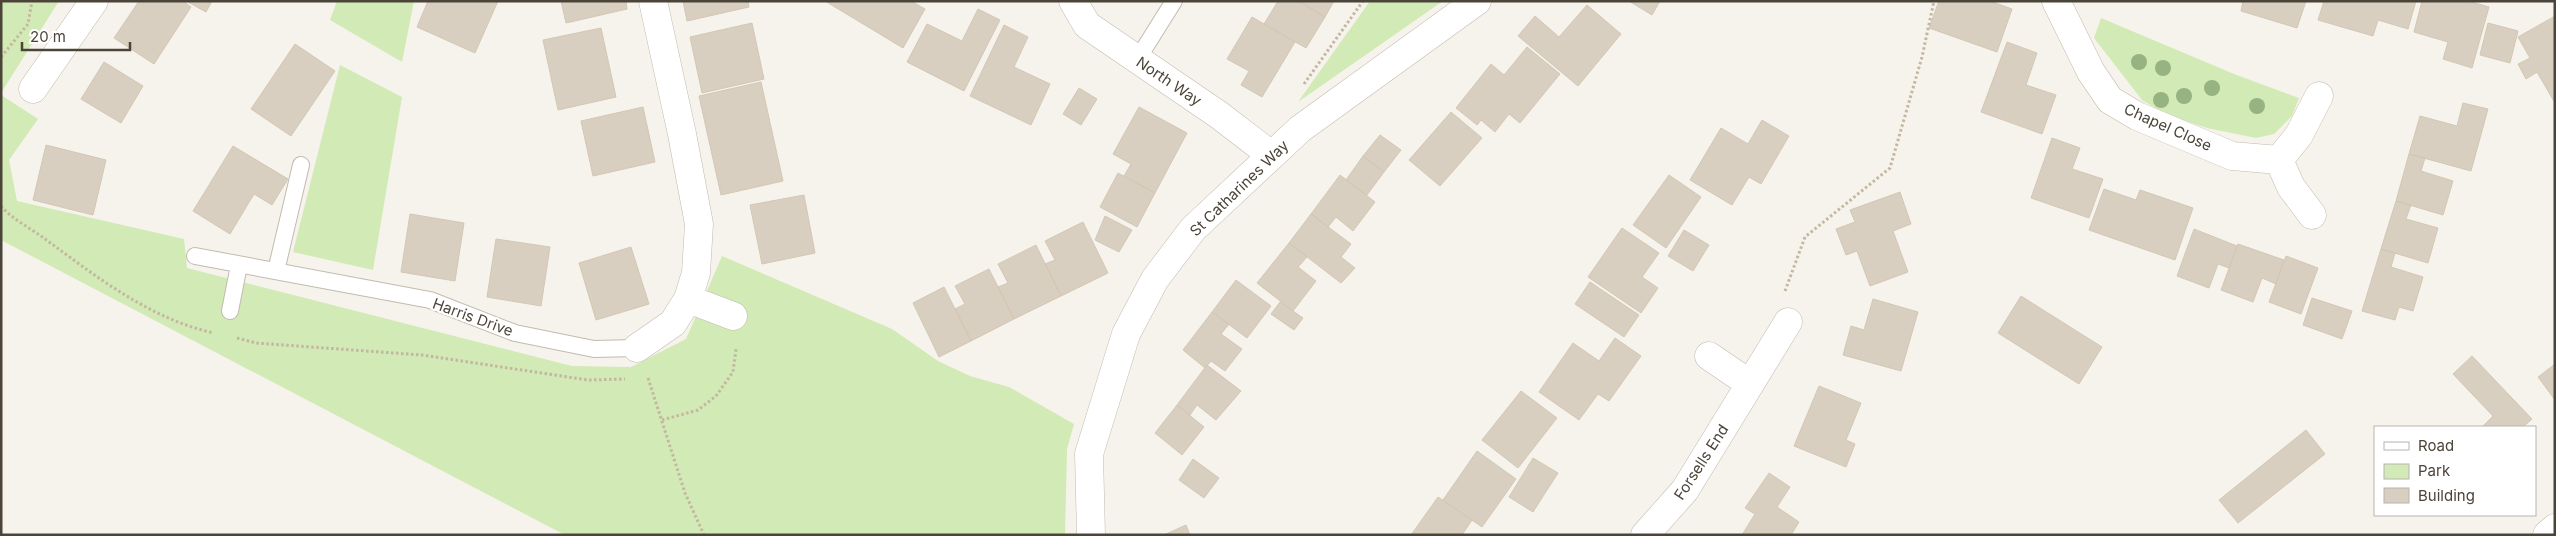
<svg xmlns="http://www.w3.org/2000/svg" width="2556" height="536" viewBox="0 0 2556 536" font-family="Inter,sans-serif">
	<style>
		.green { fill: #d2eab5 }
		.building { fill: #d8cfc1; stroke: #d3c7b4 }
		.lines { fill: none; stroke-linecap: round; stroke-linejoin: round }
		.service-casing { stroke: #c2bbae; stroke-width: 18 }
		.minor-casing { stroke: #c2bbae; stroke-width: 29 }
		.tertiary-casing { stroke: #c2bbae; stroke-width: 29 }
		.path { stroke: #c4b79f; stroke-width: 3; stroke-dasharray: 2.5 2.5; stroke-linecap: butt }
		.service { stroke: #fff; stroke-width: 16 }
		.minor { stroke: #fff; stroke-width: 28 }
		.tertiary { stroke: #fff; stroke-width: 28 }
		.tree { fill: #97b381 }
		.labels { text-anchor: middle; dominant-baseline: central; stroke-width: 4.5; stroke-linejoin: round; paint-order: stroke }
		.street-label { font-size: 15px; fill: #4b4439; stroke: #fff }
	</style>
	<rect width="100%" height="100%" fill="#f6f3ec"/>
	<path class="green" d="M1 1H59L1 93Z
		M337 1H414L402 62 330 20Z
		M1370 1H1443L1298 102Z
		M2101 18 2234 74 2299 98 2292 116 2274 134 2256 138 2207 128 2167 115 2142 100 2094 38Z
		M340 65 402 97 373 270 293 252Z
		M1 95 38 119 9 160 17 201 184 239 187 268 572 366 631 367 686 339 722 256 892 329 938 361 970 376 1009 387 1074 424 1067 449 1065 535H565L1 240Z"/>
	<path class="building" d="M139 1H183L191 7 154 64 114 38Z
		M186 1H212L206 12Z
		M428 1H498L475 53 417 27Z
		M561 1H626L627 9 566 23Z
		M683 1H748L749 7 687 21Z
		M825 1H911L925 9 903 48Z
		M1278 1H1298L1325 17 1306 48 1264 24Z
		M1299 1H1334L1325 17Z
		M1629 1H1660L1652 15Z
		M1939 1H1990L2012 9 1997 52 1929 28Z
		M2243 1H2306L2297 28 2241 11Z
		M2324 1H2416L2408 29 2378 20 2373 36 2318 20Z
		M2422 1H2468L2489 7 2472 68 2443 59 2448 42 2414 32Z
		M1587 5 1621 34 1578 86 1518 36 1535 16 1559 37Z
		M978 9 1000 20 964 91 907 62 927 24 962 41Z
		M2555 16V103L2537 72 2526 79 2518 64 2530 58 2518 37Z
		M1252 17 1295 42 1262 97 1241 85 1249 71 1227 59Z
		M752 23 764 79 702 93 690 37Z
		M2488 23 2518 31 2510 63 2480 55Z
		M1004 25 1028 37 1014 67 1050 84 1031 125 970 96Z
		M601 28 616 97 558 110 543 40Z
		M2007 42 2037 53 2026 85 2056 95 2042 134 1981 112Z
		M295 44 335 71 291 136 251 109Z
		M1527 47 1560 74 1520 123 1509 114 1495 132 1481 120 1477 125 1456 108 1491 64 1504 75Z
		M104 62 143 86 121 123 81 99Z
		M761 82 783 181 721 195 699 96Z
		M1079 88 1097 99 1081 125 1063 114Z
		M2463 103 2488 109 2471 171 2409 154 2420 116 2457 126Z
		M643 107 655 162 593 176 581 121Z
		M1139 107 1187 133 1155 193 1124 176 1131 164 1113 154Z
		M1451 112 1482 138 1440 186 1409 160Z
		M1762 120 1789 136 1761 184 1749 177 1732 205 1690 180 1721 128 1748 144Z
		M1380 135 1401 150 1384 172 1363 156Z
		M2052 138 2080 148 2072 169 2103 179 2089 218 2031 198Z
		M46 145 106 160 93 215 33 200Z
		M233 146 288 179 272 205 254 194 230 234 193 211Z
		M2409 154 2425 158 2421 171 2453 181 2443 215 2396 201Z
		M1363 156 1384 172 1367 195 1346 180Z
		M1118 173 1155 193 1137 227 1100 207Z
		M1340 175 1375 202 1353 231 1336 217 1328 227 1311 214Z
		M1669 175 1701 197 1666 248 1633 225Z
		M2104 189 2136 200 2140 190 2193 208 2175 260 2089 230Z
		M1900 192 1911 224 1893 231 1908 272 1870 286 1857 251 1846 255 1836 229 1855 222 1850 210Z
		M804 195 815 253 762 264 750 205Z
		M2396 201 2411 205 2406 219 2438 228 2428 263 2381 249Z
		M410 214 464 223 455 281 401 272Z
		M1311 214 1351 244 1341 257 1355 268 1341 283 1289 243Z
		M1105 216 1132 230 1119 252 1095 240Z
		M1083 222 1108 273 1061 296 1045 264 1055 260 1045 241Z
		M1622 228 1659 253 1642 277 1658 288 1641 313 1588 277Z
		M2194 229 2237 246 2229 268 2218 264 2209 288 2177 276Z
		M1684 230 1709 245 1693 271 1668 256Z
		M496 239 550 247 541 306 487 297Z
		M1289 243 1307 257 1298 267 1316 281 1293 311 1257 283Z
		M2238 244 2284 260 2276 284 2262 278 2253 302 2221 290Z
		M1036 245 1061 296 1014 319 998 287 1008 283 998 264Z
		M631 247 649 304 596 320 579 263Z
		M2381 249 2395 253 2391 267 2423 277 2413 311 2399 307 2395 320 2362 311Z
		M2286 256 2318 268 2301 314 2269 302Z
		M989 269 1014 319 971 341 955 309 965 304 955 286Z
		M1236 280 1271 306 1247 338 1212 312Z
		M1590 282 1639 315 1624 337 1575 304Z
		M944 287 971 341 939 357 913 303Z
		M2021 296 2102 347 2079 384 1998 333Z
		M2312 298 2352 311 2342 339 2303 325Z
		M1873 299 1918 312 1901 371 1843 355 1851 326 1864 330Z
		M1280 302 1303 318 1294 330 1271 314Z
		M1212 312 1229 324 1221 334 1242 349 1225 371 1211 361 1205 368 1183 350Z
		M1615 338 1641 356 1609 401 1598 394 1579 420 1539 392 1573 343 1599 361Z
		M2472 356 2532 419 2523 427H2482L2493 416 2453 374Z
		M2555 364V400L2538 377Z
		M1207 365 1241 391 1216 420 1197 405 1190 415 1177 405Z
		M1819 386 1861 403 1846 440 1855 444 1846 467 1794 446Z
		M1521 391 1557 418 1518 468 1482 440Z
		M1177 405 1204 427 1182 455 1155 433Z
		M2306 430 2325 454 2238 523 2219 500Z
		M1477 451 1516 479 1482 527 1443 500Z
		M1533 458 1558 473 1533 512 1509 497Z
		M1193 459 1219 478 1204 498 1179 480Z
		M1769 473 1790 487 1777 507 1799 522 1791 535H1742L1755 514 1745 508Z
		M1438 497 1472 520 1462 535H1411Z
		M1186 525 1190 535H1164Z"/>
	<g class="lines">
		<defs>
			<path id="service" d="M1137 60 1174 1
				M195 256 430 300 515 333 594 349 637 348
				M276 271 301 165
				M230 311 239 265"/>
			<path id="minor" d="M1073 1 1087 25 1219 115 1271 155
				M2056 1 2091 72 2110 100 2137 116 2232 156 2279 160 2299 135 2319 96
				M33 89 94 1
				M2279 160 2291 187 2312 215
				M688 299 733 316
				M637 348 673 323 688 299 696 273 699 224 682 134 653 1
				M1709 356 1750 384
				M1091 535 1089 454 1126 334 1155 279 1193 229 1300 129 1477 1
				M1645 535 1685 490 1788 322"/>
			<path id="tertiary" d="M2547 535 2555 528"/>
		</defs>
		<use href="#service" class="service-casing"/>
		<use href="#minor" class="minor-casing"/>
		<use href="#tertiary" class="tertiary-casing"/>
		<path class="path" d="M1 57 28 24 32 1
			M1304 84 1363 1
			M1 206C11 218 28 227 41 236 93 274 149 319 214 333
			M1785 291 1805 237 1890 168 1922 57 1934 1
			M237 338 256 343 422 355 588 380 625 379
			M648 378 685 493 704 535
			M662 420 698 410 716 396 733 372 736 349"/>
		<use href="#service" class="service"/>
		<use href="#minor" class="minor"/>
		<use href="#tertiary" class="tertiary"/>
	</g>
	<g class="tree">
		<circle cx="2139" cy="62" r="8"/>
		<circle cx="2163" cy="68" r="8"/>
		<circle cx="2212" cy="88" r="8"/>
		<circle cx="2184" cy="96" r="8"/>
		<circle cx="2161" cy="100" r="8"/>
		<circle cx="2257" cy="106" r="8"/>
	</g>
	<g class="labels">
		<g class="street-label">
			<text transform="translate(1169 81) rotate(34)">North Way</text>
			<text transform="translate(2168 127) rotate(24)">Chapel Close</text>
			<text transform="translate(1239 188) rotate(-44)">St Catharines Way</text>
			<text transform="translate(473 317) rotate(20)">Harris Drive</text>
			<text transform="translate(1701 462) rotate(-57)">Forsells End</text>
		</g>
	</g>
	<rect width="2556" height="536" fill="none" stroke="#4b4439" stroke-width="5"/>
	<rect x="2374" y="426" width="162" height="90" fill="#ffffff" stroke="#b7b4b0"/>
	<rect x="2384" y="442" width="25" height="8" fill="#ffffff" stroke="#b7b4b0"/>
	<text x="2418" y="451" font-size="15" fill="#4b4439">Road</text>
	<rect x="2384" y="464" width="25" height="15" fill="#d2eab5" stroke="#b7b4b0"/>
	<text x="2418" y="476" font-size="15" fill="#4b4439">Park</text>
	<rect x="2384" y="488" width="25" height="15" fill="#d8cfc1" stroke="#b7b4b0"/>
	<text x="2418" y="501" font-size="15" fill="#4b4439">Building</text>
	<path d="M22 42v8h108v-8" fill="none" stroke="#4b4439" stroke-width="2.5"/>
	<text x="30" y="42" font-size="15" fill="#4b4439" stroke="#ffffff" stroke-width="4" paint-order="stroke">20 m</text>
</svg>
